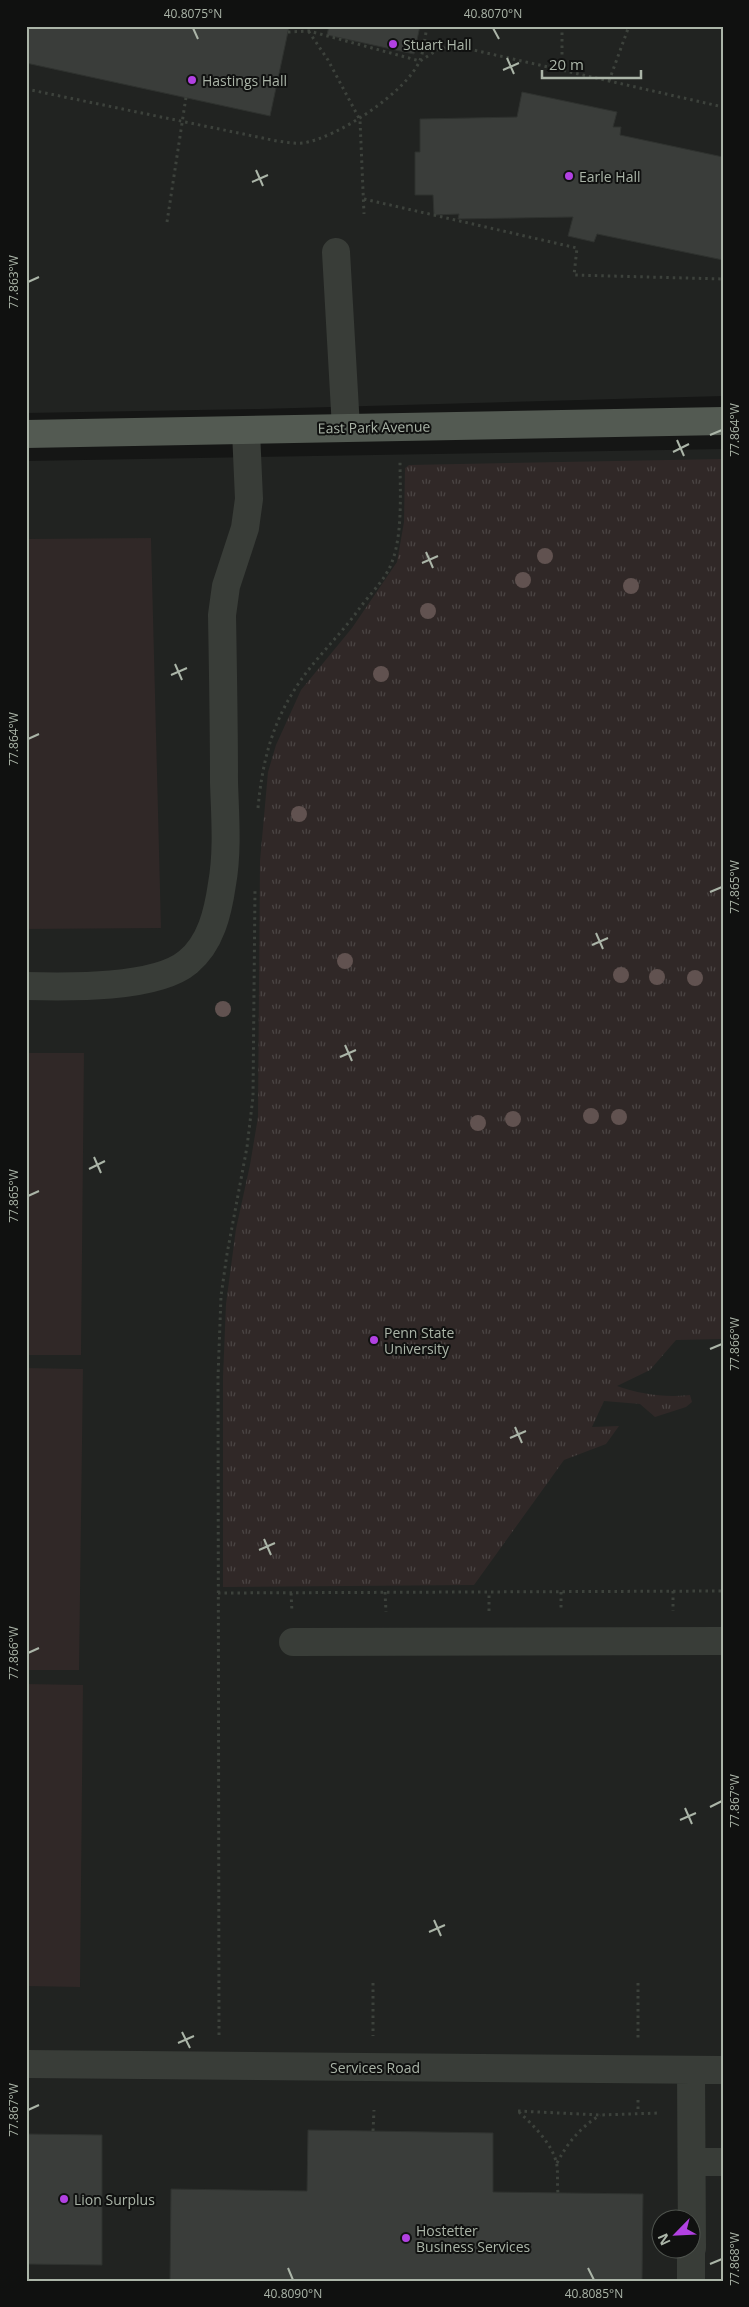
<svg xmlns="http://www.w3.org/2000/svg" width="749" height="2307" viewBox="0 0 749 2307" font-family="'Open Sans',sans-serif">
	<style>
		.built { fill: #212321; fill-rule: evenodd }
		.grass { fill: url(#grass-tufts) }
		.garden { fill: #302827 }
		.building { fill: #3a3d3a; stroke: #2f322f }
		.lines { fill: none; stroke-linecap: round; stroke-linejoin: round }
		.path { stroke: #3d423c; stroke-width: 3; stroke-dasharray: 2.5 4; stroke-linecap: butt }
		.minor { stroke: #393d38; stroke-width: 28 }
		.major { stroke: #535a52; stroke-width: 28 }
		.tree { fill: #615250 }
		.ticks { fill: none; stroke: #abb5a8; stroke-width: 2 }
		.poi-dot { fill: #b241e2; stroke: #101110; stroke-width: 2 }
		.labels { text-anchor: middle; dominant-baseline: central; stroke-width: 4; stroke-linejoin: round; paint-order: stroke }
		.poi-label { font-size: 14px; fill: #abb5a8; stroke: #101110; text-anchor: start }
		.street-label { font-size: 14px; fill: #abb5a8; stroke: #101110 }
		.neatline { fill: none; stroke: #abb5a8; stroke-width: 2 }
		.ticks-label { font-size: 12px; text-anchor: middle; fill: #abb5a8 }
	</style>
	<defs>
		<pattern id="grass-tufts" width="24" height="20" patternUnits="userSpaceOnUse" patternTransform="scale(1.25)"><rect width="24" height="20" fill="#302827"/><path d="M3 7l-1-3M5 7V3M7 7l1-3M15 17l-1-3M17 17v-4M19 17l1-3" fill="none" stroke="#4b4544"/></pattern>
	</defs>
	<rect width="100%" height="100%" fill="#151615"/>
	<path class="built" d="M26 26H723V396L260 409 26 413Z
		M723 449V2281H26V461ZM662 2220H692V2250H662Z"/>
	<path class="grass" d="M723 459V1339L676 1340 650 1370 617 1386C640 1394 665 1398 690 1395L692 1402 686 1407 655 1417 640 1404 604 1401 592 1427 619 1426 606 1444 564 1460 474 1585 223 1587V1377L226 1304 236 1229 250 1165 258 1117 260 861 268 772 276 745 301 690 352 628 397 562 404 522 405 468 409 465Z"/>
	<path class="garden" d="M151 538 161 928 26 929V539Z
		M26 1053H84L81 1355H26Z
		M26 1368 83 1369 79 1670H26Z
		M26 1684 83 1685 80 1987 26 1986Z"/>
	<path class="building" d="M26 26H287L289 27 270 116 26 63Z
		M329 26H420L414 54 327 35Z
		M522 92 617 112 613 127H621L620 135 723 157V260L597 234 594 242 568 236 573 217 458 219 459 214 434 215 433 195H415V152H420V119L517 117Z
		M308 2130 493 2133V2192L643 2194 642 2281H170L171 2189 307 2191Z
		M26 2134 102 2135V2265L26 2264Z"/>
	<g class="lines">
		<path class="path" d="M305 26 328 60 360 120 364 214
			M562 26V69
			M288 32 309 31 420 61 439 49 456 46 723 107
			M609 81 629 26
			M26 89 277 141C286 142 294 144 303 143 337 138 407 92 420 60 424 50 425 37 427 26
			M364 199 577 248 574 275 723 279
			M167 222 186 97
			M258 808C262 765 271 726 295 689 313 660 339 637 359 609 369 595 386 579 392 562 403 533 400 491 400 460
			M673 1591V1611
			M385 1592 386 1612
			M561 1592V1611
			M218 1593 723 1591
			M291 1593 292 1612
			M489 1611V1592
			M373 1983V2036
			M638 1983V2040
			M219 2035 218 1377 221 1296 227 1254 247 1147 253 1097 255 889
			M638 2100V2112
			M518 2111 600 2115 660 2113
			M519 2112C533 2125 554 2145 557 2166 558 2175 557 2184 558 2193
			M373 2131 374 2110
			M557 2163C568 2142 580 2128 600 2115"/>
		<path class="minor" d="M336 252 346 428
			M26 986C68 987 156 989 188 962 211 943 218 912 222 884 228 851 225 815 224 782 224 726 223 671 222 615L226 586 245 528 249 499 246 431
			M293 1642 723 1641
			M26 2064 723 2070
			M691 2070 692 2248
			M692 2162H723
			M691 2281V2250"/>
		<path class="major" d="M26 434 723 421"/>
	</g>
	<g class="tree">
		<circle cx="545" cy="556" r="8"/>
		<circle cx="523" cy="580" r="8"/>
		<circle cx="631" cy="586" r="8"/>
		<circle cx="428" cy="611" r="8"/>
		<circle cx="381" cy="674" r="8"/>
		<circle cx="299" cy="814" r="8"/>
		<circle cx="345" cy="961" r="8"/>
		<circle cx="621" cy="975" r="8"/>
		<circle cx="657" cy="977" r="8"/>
		<circle cx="695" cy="978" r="8"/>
		<circle cx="223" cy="1009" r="8"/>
		<circle cx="591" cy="1116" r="8"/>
		<circle cx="619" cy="1117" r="8"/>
		<circle cx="513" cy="1119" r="8"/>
		<circle cx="478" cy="1123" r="8"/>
	</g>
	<path class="ticks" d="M193 28 198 39M493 28 499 39M507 58 514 74M503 70 519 63M256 170 263 186M252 182 268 175M28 282 39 277M710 435 722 430M677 440 684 456M673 452 689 444M426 552 433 568M422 563 438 556M175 664 182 680M171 675 187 668M28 739 39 734M710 892 722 887M596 933 603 949M592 945 608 938M345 1045 352 1061M340 1057 356 1050M94 1157 101 1173M89 1169 105 1161M28 1196 39 1191M710 1349 722 1344M515 1427 522 1443M510 1438 526 1431M264 1539 271 1555M259 1550 275 1543M28 1653 39 1648M710 1807 722 1801M685 1808 692 1824M680 1820 696 1813M434 1920 441 1936M429 1932 445 1925M182 2032 190 2048M178 2043 194 2036M28 2110 39 2105M710 2264 722 2259M288 2268 293 2280M588 2268 594 2280"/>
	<g class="poi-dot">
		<circle cx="393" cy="44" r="5"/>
		<circle cx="192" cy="80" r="5"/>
		<circle cx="569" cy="176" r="5"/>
		<circle cx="374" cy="1340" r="5"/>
		<circle cx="64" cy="2199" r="5"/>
		<circle cx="406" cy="2238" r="5"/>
	</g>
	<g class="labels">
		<g class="poi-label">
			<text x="403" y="44">Stuart Hall</text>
			<text x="202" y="80">Hastings Hall</text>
			<text x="579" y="176">Earle Hall</text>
			<text x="384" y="1332">Penn State<tspan x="384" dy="16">University</tspan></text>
			<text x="74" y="2199">Lion Surplus</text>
			<text x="416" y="2230">Hostetter<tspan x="416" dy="16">Business Services</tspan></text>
		</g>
		<g class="street-label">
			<text transform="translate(374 427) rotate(-1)">East Park Avenue</text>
			<text x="375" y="2067">Services Road</text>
		</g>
	</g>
	<rect width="749" height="2307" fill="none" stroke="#101110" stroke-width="55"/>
	<g transform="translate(676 2234) rotate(246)"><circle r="24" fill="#101110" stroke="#4e534d"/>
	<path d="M0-4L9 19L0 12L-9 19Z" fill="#b241e2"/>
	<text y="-8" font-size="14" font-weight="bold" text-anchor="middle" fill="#abb5a8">N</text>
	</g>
	<path d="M542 70v8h99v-8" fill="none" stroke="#abb5a8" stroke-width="2.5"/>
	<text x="549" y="70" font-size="15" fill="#abb5a8" stroke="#101110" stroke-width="4" paint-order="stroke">20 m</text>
	<rect x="28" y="28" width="694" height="2252" class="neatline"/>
	<g class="ticks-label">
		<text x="193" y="18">40.8075°N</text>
		<text x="493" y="18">40.8070°N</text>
		<text transform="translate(14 282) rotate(-90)" y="4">77.863°W</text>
		<text transform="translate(735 430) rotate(-90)" y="4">77.864°W</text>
		<text transform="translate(14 739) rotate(-90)" y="4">77.864°W</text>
		<text transform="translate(735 887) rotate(-90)" y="4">77.865°W</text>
		<text transform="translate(14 1196) rotate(-90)" y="4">77.865°W</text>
		<text transform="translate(735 1344) rotate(-90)" y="4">77.866°W</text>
		<text transform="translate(14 1653) rotate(-90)" y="4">77.866°W</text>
		<text transform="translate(735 1801) rotate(-90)" y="4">77.867°W</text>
		<text transform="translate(14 2110) rotate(-90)" y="4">77.867°W</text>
		<text transform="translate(735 2259) rotate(-90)" y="4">77.868°W</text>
		<text x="293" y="2298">40.8090°N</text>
		<text x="594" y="2298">40.8085°N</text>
	</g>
</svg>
